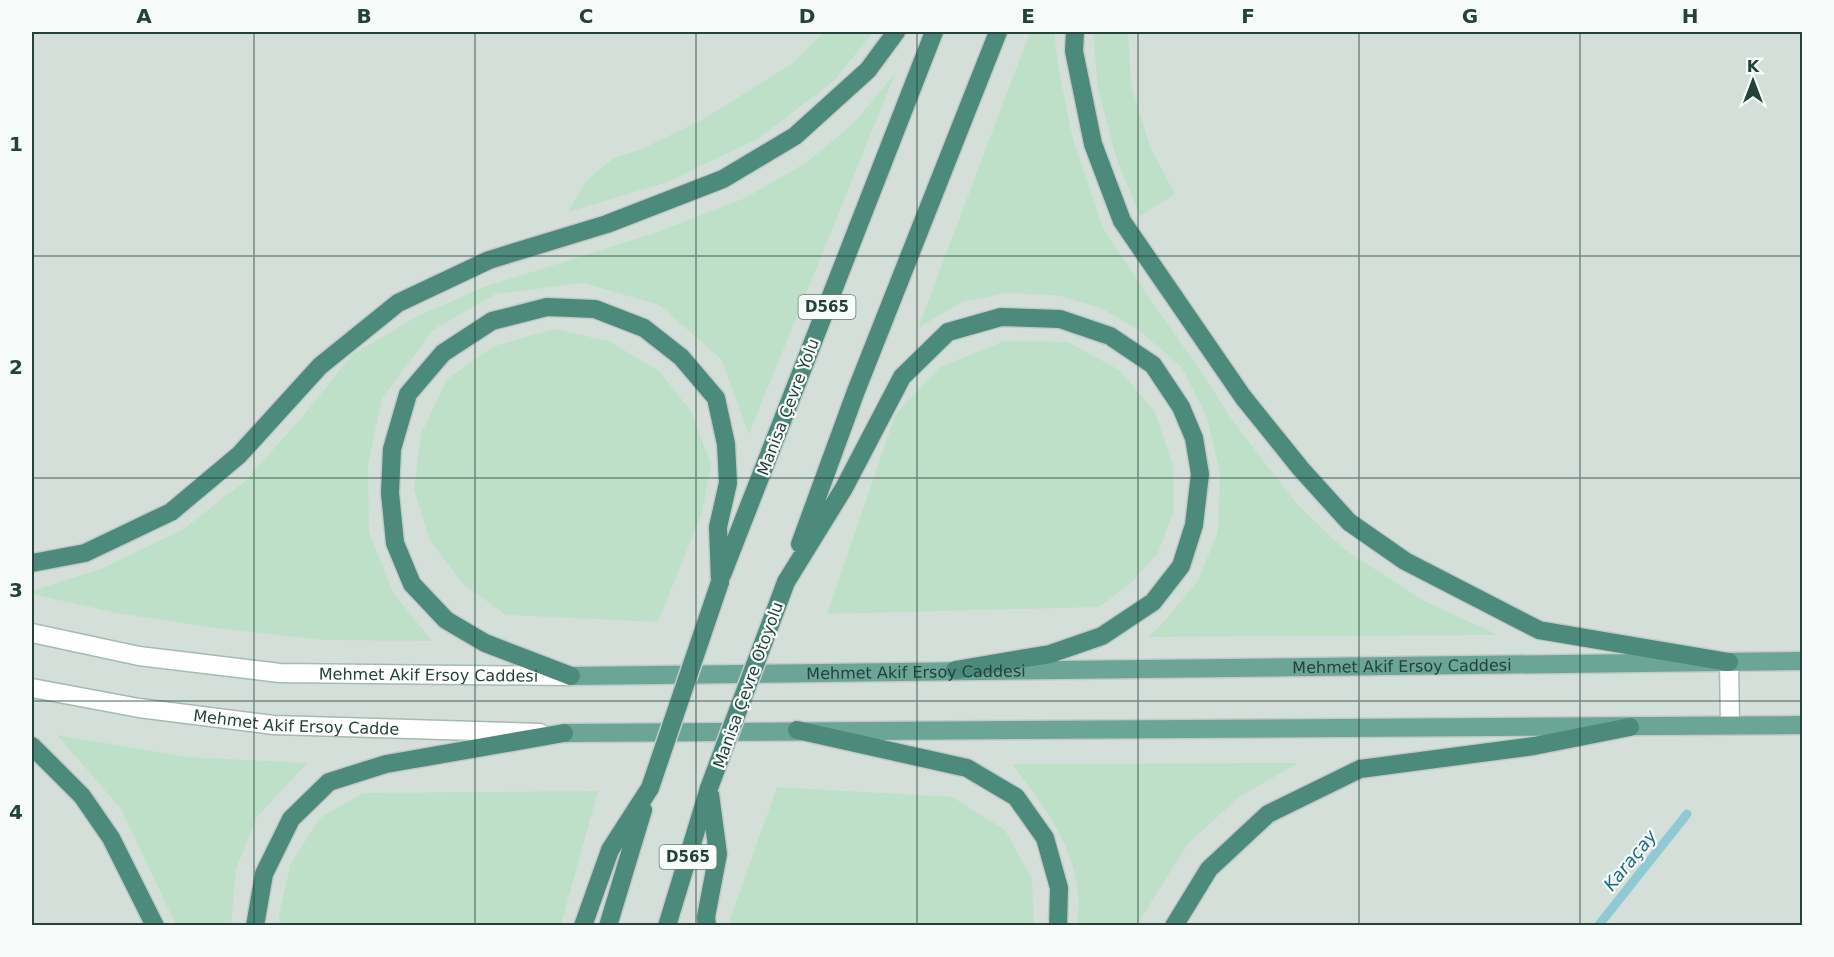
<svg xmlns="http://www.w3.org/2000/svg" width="1834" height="957" viewBox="0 0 1834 957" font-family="'DejaVu Sans',sans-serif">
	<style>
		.built { fill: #d4dfda }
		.green { fill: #bfe0c8 }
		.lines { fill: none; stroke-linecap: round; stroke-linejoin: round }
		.stream { stroke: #8ec9d4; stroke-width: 9 }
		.secondary-casing { stroke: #a4bbb3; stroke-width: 21 }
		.primary-casing { stroke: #c2cac8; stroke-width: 21 }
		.trunk-casing { stroke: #c2cac8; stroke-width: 21 }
		.secondary { stroke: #fff; stroke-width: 18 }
		.primary { stroke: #6aa596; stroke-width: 18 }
		.trunk { stroke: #4c8a7c; stroke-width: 18 }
		.trunk-bridge-casing { stroke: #c2cac8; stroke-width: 21; stroke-linecap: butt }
		.trunk-bridge { stroke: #4c8a7c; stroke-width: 18 }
		.grid { fill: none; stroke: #24423a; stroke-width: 1.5; stroke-opacity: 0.55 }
		.labels { text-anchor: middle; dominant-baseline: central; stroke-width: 4.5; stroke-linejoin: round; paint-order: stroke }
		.shield { fill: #f7fbf9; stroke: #637a73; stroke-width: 1.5 }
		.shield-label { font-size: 15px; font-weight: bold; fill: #24423a }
		.street-label { font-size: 16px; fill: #24423a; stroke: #f7fbf9 }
		.water-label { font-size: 18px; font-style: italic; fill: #1c6f80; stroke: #f7fbf9 }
		.neatline { fill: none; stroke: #24423a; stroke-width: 2 }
		.grid-label { font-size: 20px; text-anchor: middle; font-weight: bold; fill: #24423a }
	</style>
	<rect width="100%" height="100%" fill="#e6efeb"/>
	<path class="built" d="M32 32H1802V925H32Z"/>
	<path class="green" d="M824 32H873L835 80 759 138 668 182 568 212 587 180 614 158 642 149 705 118 793 63Z
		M1030 32H1054L1058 66 1073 139 1103 228 1147 295 1194 361 1233 421 1295 502 1345 550 1424 601 1498 635 1149 637 1168 617 1198 580 1218 532 1220 473 1207 417 1182 368 1140 331 1101 308 1056 295 1006 293 962 302 918 328Z
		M1093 32H1128L1131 85 1150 147 1175 194 1140 216 1117 160 1098 89Z
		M896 72 749 434 721 359 659 305 584 283 496 294 433 330 382 398 368 465 369 532 394 594 432 641 321 640 222 629 116 613 32 594V591L103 568 182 530 244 482 303 416 352 355 416 317 484 287 658 232 745 198 807 162 855 122Z
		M554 329 609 341 659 371 691 411 711 464 702 513 658 622 506 615 463 584 430 541 414 490 421 434 447 379 494 346Z
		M1004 341 1068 342 1119 370 1155 412 1173 466V513L1158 553 1129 585 1099 607 827 614 896 413 940 367Z
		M57 735 188 757 307 763 257 817 236 869 231 925H176L121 809Z
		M1298 763 1239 797 1188 844 1136 926 1077 925C1078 915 1079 903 1078 892 1072 842 1042 803 1012 764Z
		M777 787 952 797 1005 830 1032 879 1034 925H728Z
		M598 791 561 925H280L279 913 291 863 320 818 363 793Z"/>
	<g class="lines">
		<path class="stream" d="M1598 926 1687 814"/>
		<defs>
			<g id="secondary">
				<path id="s1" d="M32 633 139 656 280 673 569 676"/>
				<path d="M1729 662 1730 725"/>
				<path id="s2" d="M32 688 139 708 274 725 540 733"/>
			</g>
			<g id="primary">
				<path id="s3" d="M571 676 1802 661"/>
				<path d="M564 733 1802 725"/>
			</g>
			<path id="trunk" d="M1075 32 1074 51 1093 144 1122 221 1243 397 1301 469 1349 522 1405 561 1539 630 1729 662
				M800 544 856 391 998 32
				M32 563 85 553 171 512 239 455 320 366 398 303 489 260 607 224 723 179 795 136 868 70 896 32
				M722 575 934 32
				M786 582 844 488 902 377 948 332 1001 317 1060 319 1110 336 1153 365 1181 407 1194 438 1200 474 1194 525 1181 566 1153 602 1102 636 1050 654 955 670
				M571 676 485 643 446 620 412 584 395 543 390 493 392 449 408 394 443 353 492 321 547 307 595 309 644 328 681 357 716 398 726 444 728 483 718 527 720 582
				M797 730 967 768 1016 797 1045 838 1059 888 1058 926
				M32 746 82 796 111 838 155 926
				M255 926 264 874 291 819 329 782 386 764 564 733
				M583 926 610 850 650 788
				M608 926 643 810
				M667 926 709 788
				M707 926 706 917 718 854 710 794
				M1174 926 1209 869 1268 814 1360 769 1534 746 1630 727"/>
		</defs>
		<use href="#secondary" class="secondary-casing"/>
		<use href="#primary" class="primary-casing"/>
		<use href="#trunk" class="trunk-casing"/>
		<use href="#secondary" class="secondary"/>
		<use href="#primary" class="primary"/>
		<use href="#trunk" class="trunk"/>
		<defs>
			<path id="trunk-bridge" d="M650 788 720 582
				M709 788 786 582"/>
		</defs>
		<use href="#trunk-bridge" class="trunk-bridge-casing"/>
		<use href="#trunk-bridge" class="trunk-bridge"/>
	</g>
	<path class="grid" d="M254 32V926M475 32V926M696 32V926M917 32V926M1138 32V926M1359 32V926M1580 32V926M32 256H1802M32 478H1802M32 701H1802"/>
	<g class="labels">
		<g class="shield">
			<rect x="798.5" y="295" width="57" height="24" rx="4.5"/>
			<rect x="659.5" y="845" width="57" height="24" rx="4.5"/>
		</g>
		<g class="shield-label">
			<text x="827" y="307">D565</text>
			<text x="688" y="857">D565</text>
		</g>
		<g class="street-label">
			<text transform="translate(788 407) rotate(-69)">Manisa Çevre Yolu</text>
			<text stroke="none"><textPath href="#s3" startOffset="831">Mehmet Akif Ersoy Caddesi</textPath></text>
			<text stroke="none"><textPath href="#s3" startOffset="345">Mehmet Akif Ersoy Caddesi</textPath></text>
			<text stroke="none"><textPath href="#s1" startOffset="400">Mehmet Akif Ersoy Caddesi</textPath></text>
			<text transform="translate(748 685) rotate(-70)">Manisa Çevre Otoyolu</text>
			<text stroke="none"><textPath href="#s2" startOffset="267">Mehmet Akif Ersoy Cadde</textPath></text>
		</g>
		<g class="water-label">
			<text transform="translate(1630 860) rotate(-51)">Karaçay</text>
		</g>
	</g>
	<rect width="1834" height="957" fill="none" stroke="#f7fbf9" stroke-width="66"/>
	<g transform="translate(1753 81)" stroke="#f7fbf9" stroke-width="4.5" paint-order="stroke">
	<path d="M0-4.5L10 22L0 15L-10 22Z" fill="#24423a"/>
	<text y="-9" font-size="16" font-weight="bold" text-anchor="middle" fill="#24423a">K</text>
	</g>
	<rect x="33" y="33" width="1768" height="891" class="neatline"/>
	<g class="grid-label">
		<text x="144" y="23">A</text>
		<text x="364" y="23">B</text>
		<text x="586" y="23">C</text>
		<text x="807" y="23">D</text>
		<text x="1028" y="23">E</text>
		<text x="1248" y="23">F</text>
		<text x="1470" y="23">G</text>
		<text x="1690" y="23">H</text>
		<text x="16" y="151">1</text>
		<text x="16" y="374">2</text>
		<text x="16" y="597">3</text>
		<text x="16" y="819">4</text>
	</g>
</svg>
